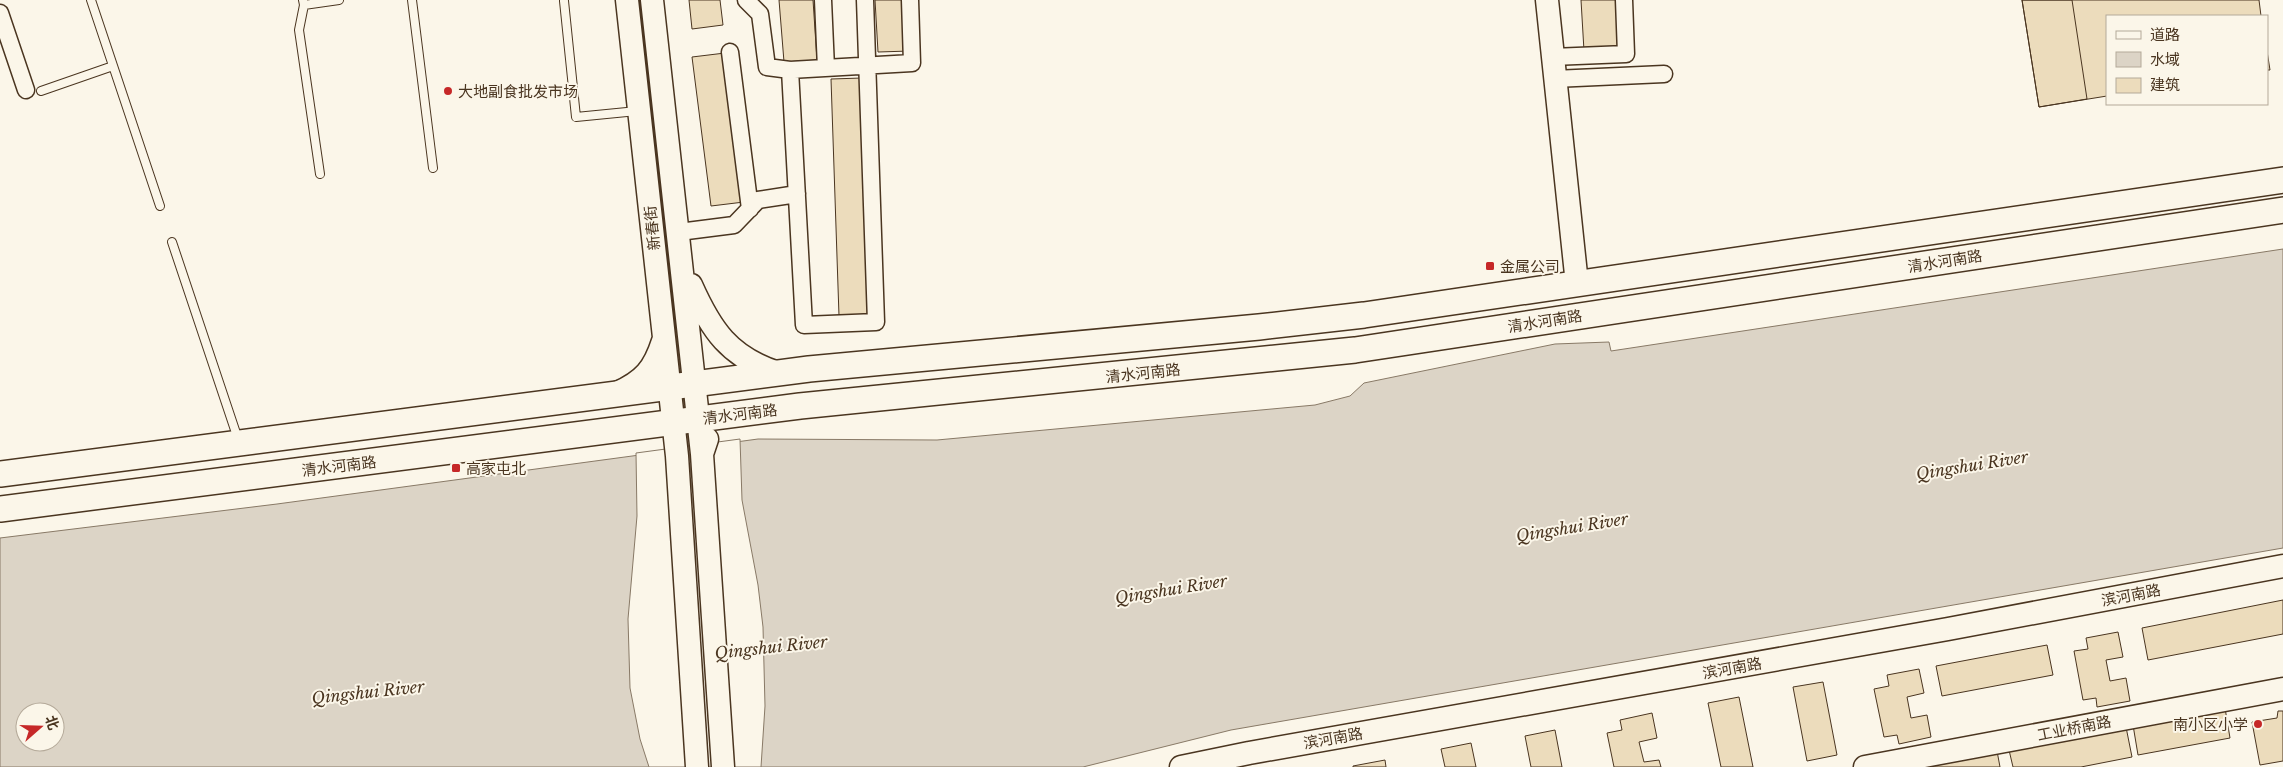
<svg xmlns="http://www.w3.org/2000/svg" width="2283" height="767" viewBox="0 0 2283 767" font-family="'Libre Baskerville','Noto Sans SC',serif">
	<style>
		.water { fill: #dcd4c6; stroke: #887966; fill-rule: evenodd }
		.pier { fill: #fbf6e9; stroke: #887966 }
		.building { fill: #ecdcbc; stroke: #4a3520 }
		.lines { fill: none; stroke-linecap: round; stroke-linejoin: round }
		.lane-casing { stroke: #4a3520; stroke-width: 10 }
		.street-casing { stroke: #4a3520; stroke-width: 19 }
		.secondary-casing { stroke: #4a3520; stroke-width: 25 }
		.primary-casing { stroke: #4a3520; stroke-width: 28 }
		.lane { stroke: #fbf6e9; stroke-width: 8 }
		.street { stroke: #fbf6e9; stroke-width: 16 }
		.secondary { stroke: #fbf6e9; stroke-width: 22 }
		.primary { stroke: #fbf6e9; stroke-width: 25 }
		.poi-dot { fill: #c62828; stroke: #fbf6e9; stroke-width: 2 }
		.labels { text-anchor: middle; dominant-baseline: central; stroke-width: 4; stroke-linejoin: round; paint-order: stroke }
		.poi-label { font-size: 15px; fill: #4a3520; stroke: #fbf6e9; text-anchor: start }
		.street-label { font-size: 15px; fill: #4a3520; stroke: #fbf6e9 }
		.water-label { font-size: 16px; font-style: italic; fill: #4a3520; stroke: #fbf6e9 }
	</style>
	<rect width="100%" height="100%" fill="#fbf6e9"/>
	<path class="water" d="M2283 249V548L1231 730 1083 767H0V538L277 504 758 439 937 440 1315 405 1350 396 1364 383 1555 344 1609 342 1611 351ZM25 712H55V742H25Z"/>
	<path class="pier" d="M740 439 742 500 758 585 763 627 765 706 761 767H649L640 739 630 688 628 619 637 516 636 453Z"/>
	<path class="building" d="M689 0H720L723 25 692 29Z
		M779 0H813L817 60 784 62Z
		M875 0H908L910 51 878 52Z
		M1581 0H1617L1620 49 1584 51Z
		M2022 0H2259L2261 16H2107V96L2039 107Z
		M2022 0H2072L2087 99 2039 107Z
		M2267 51 2270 70H2267Z
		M725 53 744 202 711 206 692 57Z
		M862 78 870 315 839 316 831 79Z
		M2283 600V634L2148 660 2142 628Z
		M2118 632 2123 657 2106 660 2110 681 2126 678 2130 701 2097 707 2096 698 2083 700 2074 651 2088 649 2086 638Z
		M2047 645 2053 675 1942 696 1936 666Z
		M1919 669 1924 693 1907 697 1911 718 1927 715 1931 737 1899 744 1897 735 1884 737 1874 689 1889 686 1887 675Z
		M1823 682 1837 755 1807 761 1793 687Z
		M1739 697 1753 767H1721L1708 703Z
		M2225 708 2230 738 2138 755 2133 725Z
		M2278 711H2283V761L2260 765 2252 722 2277 718Z
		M1652 713 1657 738 1639 742 1644 762 1659 760 1661 767H1614L1607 733 1622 730 1620 720Z
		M2126 727 2132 757 2081 767H2013L2009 750Z
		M1555 730 1562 767H1531L1525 736Z
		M1471 743 1476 767H1445L1441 749Z
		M1997 751 2000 767H1918Z
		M1385 760 1386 767H1353V766Z"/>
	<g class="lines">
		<defs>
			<path id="lane" d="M91 0 160 206
				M303 0 304 5 339 0
				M412 0 433 168
				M564 1 576 117 637 111
				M304 5 299 30 320 174
				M41 91 113 66
				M172 242 238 439"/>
			<path id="street" d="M746 0 760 14 767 67 790 70 912 63 910 0
				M823 0 826 68
				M0 13 26 90
				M730 52 750 209
				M1552 57 1626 54 1624 0
				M790 70 804 325 876 322 865 0
				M1554 79 1664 74
				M679 232 734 225 758 200 797 194"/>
			<path id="secondary" d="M627 0 677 456 697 767
				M652 0 702 454
				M1547 0 1577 284
				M691 285C711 330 729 357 778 373
				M617 393C644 381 654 369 663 341
				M707 439 702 454 723 767
				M1181 767 1249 753 1948 629 2283 566
				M1865 767 2283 689"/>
			<path id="primary" d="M0 474 809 369 1259 327 1364 315 2283 180
				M0 509 800 406 1355 350 2283 210"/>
		</defs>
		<use href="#lane" class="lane-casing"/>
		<use href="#street" class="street-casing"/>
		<use href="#secondary" class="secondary-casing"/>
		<use href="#primary" class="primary-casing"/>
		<use href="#lane" class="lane"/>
		<use href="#street" class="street"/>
		<use href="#secondary" class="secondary"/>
		<use href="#primary" class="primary"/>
	</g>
	<g class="poi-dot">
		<circle cx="448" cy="91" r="5"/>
		<rect x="1485" y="261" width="10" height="10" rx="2.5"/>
		<rect x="451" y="463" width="10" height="10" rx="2.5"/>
		<circle cx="2258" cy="724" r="5"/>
	</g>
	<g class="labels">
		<g class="poi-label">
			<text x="458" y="91">大地副食批发市场</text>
			<text x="1500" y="266">金属公司</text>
			<text x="466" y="468">高家屯北</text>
			<text x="2248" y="724" text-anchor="end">南小区小学</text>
		</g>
		<g class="street-label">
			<text transform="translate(652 228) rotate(-96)">新春街</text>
			<text transform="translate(1945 261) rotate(-9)">清水河南路</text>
			<text transform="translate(1545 321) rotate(-9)">清水河南路</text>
			<text transform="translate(1143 373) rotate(-6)">清水河南路</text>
			<text transform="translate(740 414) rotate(-7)">清水河南路</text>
			<text transform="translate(339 466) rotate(-7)">清水河南路</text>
			<text transform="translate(2131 595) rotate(-11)">滨河南路</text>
			<text transform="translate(1732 668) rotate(-10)">滨河南路</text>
			<text transform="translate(2074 728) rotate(-11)">工业桥南路</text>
			<text transform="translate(1333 738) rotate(-10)">滨河南路</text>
		</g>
		<g class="water-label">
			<text transform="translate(1972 465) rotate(-9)">Qingshui River</text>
			<text transform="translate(1572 527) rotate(-9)">Qingshui River</text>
			<text transform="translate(1171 589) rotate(-9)">Qingshui River</text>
			<text transform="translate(771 647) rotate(-6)">Qingshui River</text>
			<text transform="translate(368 692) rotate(-6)">Qingshui River</text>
		</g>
	</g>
	<rect x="2106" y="15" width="162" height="90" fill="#fbf6e9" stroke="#b4a999"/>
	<rect x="2116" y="31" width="25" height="8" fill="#fbf6e9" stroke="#b4a999"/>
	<text x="2150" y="40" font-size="15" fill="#4a3520">道路</text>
	<rect x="2116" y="52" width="25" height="15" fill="#dcd4c6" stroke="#b4a999"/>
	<text x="2150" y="65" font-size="15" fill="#4a3520">水域</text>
	<rect x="2116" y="78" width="25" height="15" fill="#ecdcbc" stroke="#b4a999"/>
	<text x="2150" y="90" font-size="15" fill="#4a3520">建筑</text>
	<g transform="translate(40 727) rotate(70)"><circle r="24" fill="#fbf6e9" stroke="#b4a999"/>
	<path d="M0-4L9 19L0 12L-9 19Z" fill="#c62828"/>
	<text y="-8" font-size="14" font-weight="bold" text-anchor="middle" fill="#4a3520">北</text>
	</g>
</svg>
